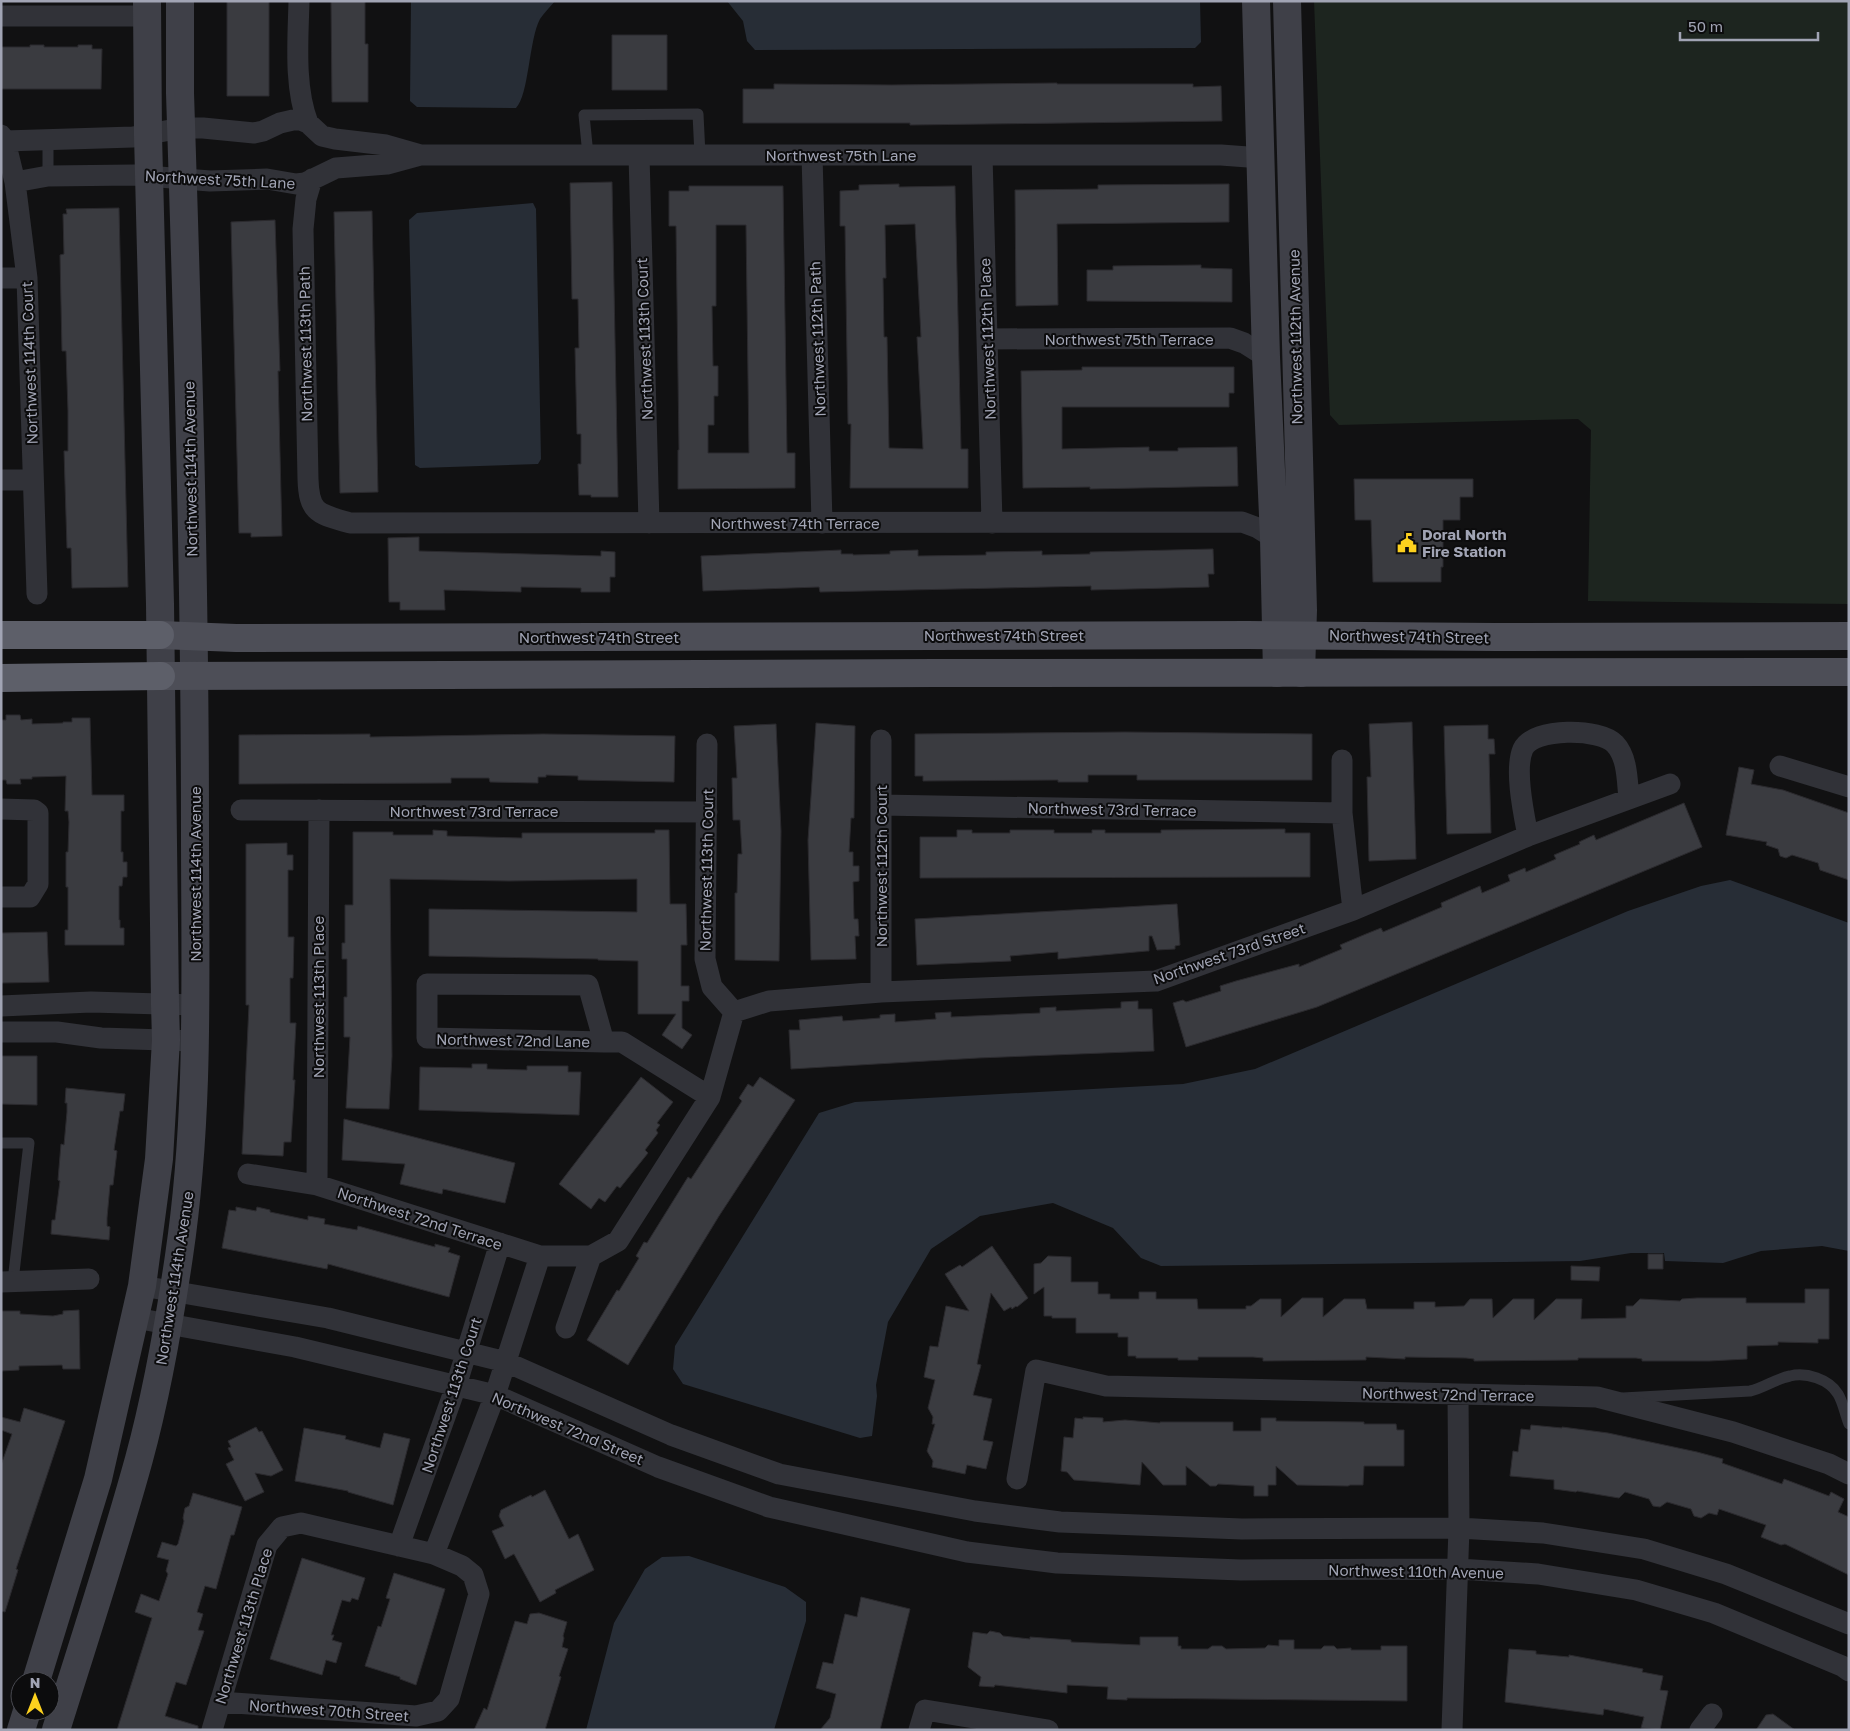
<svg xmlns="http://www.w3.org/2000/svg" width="1850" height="1731" viewBox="0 0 1850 1731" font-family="'Golos Text',sans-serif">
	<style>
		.green { fill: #1d251f }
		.water { fill: #272d36 }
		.building { fill: #3a3b40; stroke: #2b2a2e; fill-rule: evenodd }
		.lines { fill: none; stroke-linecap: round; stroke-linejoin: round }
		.lane { stroke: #313238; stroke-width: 11 }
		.street { stroke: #313238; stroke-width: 21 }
		.secondary { stroke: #3f4048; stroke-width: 28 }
		.primary { stroke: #4d4e57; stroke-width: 28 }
		.highway { stroke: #5d5f69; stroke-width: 28 }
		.labels { text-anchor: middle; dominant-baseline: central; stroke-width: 4; stroke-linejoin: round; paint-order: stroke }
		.street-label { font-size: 15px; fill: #a1a4b4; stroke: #0c0c0d }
		.poi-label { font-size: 15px; font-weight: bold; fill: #a1a4b4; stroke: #0c0c0d; text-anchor: start }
	</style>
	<rect width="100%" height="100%" fill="#111112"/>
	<path class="green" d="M1314 1H1849V604L1588 601 1591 430 1578 419 1339 425 1330 415Z"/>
	<path class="water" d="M411 1H555C550 7 544 13 540 19 529 39 529 95 516 108L417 107 410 101Z
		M727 1H1200L1201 42 1195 48 755 50 747 41 743 21Z
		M533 203 536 209 541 459 538 464 420 468 415 465 409 220 417 213Z
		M1730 880 1849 923V1251L1822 1246 1761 1251 1723 1263 1665 1261 1664 1253H1631L1580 1261 1161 1266 1141 1258 1113 1228 1053 1203 980 1216 931 1249 888 1322 876 1385 877 1396 872 1436 860 1438 683 1384 673 1369 675 1346 819 1113 855 1102 1183 1084 1255 1069 1628 911 1701 886Z
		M689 1556 785 1587 806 1602V1621L774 1730H586L614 1623 645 1569 662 1557Z"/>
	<path class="building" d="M227 1H269V96H227Z
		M331 1H365V44H368V102H332Z
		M612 35H667V90H612Z
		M30 45H44V47H78V45H92V49H102L101 89H1V47H30Z
		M1057 83V84H1193V87L1221 86 1222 121 910 125V123H743V89H774V84L891 85Z
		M612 182 618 497H591V495H579L578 464H581V434H577L575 348H579L578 299H572L570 183Z
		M899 184V187L955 186 961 449H968V488H850L851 424H848L845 226H840V191L859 190V185ZM915 224 921 337H917L923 449 889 448 887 337H884L883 278H886L885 225Z
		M1229 184V222L1057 224 1058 305 1016 306 1015 190 1098 189V185Z
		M689 186H783L787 453H795V488L678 489V450H679L676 226H669V191H689ZM716 225H746L749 453H708V425H714V396H718V366H713L712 306H716Z
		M119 208 128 587 72 588 71 548H67L64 451H68V411L66 351H62L60 255 64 254 63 214H67L66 209Z
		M372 211 378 492 340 493 334 212Z
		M275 220 280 371H278L282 536 251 537V533H239L231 222Z
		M1201 265V268L1232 269V302L1087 301V270H1113V266Z
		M1082 367H1234V393H1229V407H1062V449L1149 447V451H1178V448L1237 447 1238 486 1090 489V487L1023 488 1021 371 1082 370Z
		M1354 479H1473V497H1460V520H1443V567H1441V582H1373L1371 520H1355Z
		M419 537V551L601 556V551L615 552V577H610V592H581V588L521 587V592L444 590 445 610H400V602H389L388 538Z
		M1213 549 1214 574H1208L1209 587 1091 590V586L820 592 819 587 703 591 701 556 841 550V554H853V555L890 554V551L918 550V556L986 555V552L1042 551V555L1090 554V552Z
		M6 715H20L21 720 32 719V724L63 723V722H72V718H90L92 795H124V811H121V852H123V862H127V877H123L122 886H119V920H120V928H124V945H65V930H68V887H66V852H68L69 822 68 811H65L66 776 32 777V779H20L21 784H7L6 780H1V720H6Z
		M1412 722 1416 859 1369 861 1367 777H1371L1369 724Z
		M816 723 855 726 854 818H851L849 852H853V866H859V881L853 882 854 919H858L859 936H855L856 959 811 960 808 840Z
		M776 724 781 831 779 961 735 960V893H737L738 854H742L740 820H733L732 778H737L734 726Z
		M1488 725V739H1494L1495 754H1489L1491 833 1447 834 1444 726Z
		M1125 732 1312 734V780H1137V775H1088V782H1058V780L923 781V776H915V734Z
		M370 734V737L543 734 675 736 674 782 578 780V776L546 775V777H538V783L490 782 489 778H451V783L239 784V735Z
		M1739 767 1754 770 1751 784 1783 790 1849 813V880L1820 870 1818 863 1792 855 1786 858 1780 856 1778 849 1766 845 1767 842 1726 835Z
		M1684 803 1702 847 1317 1007 1186 1047 1173 1003 1183 1000 1186 1002 1221 991 1220 986 1236 981 1299 964V967L1342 949 1340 945 1366 934 1381 928 1383 932 1442 907 1441 903 1480 886 1482 893 1510 881 1508 875 1525 868 1526 872 1556 859 1554 855 1580 844 1579 842 1594 835 1596 840Z
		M1285 829V833H1310V877L920 878V837H957V830H972V833H1010V830H1054V833H1092V830H1105V833H1161V830Z
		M433 830 447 831V836L522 838V833H655V830H669L670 904H686L687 945H681V986H689V1001H682V1028L692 1035 682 1049 662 1035 676 1014H638V961L598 960V959L429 956V909L637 912V879L509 881 390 879 392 1056 389 1109 346 1108 350 1037H344V997H347V959H342V943H345V905H353V832H393V835H433Z
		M287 843V855H293V870H288V937H294L293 978H290V1023H296L293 1080H295L291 1142H284L283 1156 242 1154 249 1005H246V844Z
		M1177 904 1180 945 1175 946V949L1157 950 1152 936H1149V951H1147L1058 959V952L1010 956 1011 961 917 965 915 919Z
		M47 932 49 982 1 983V933Z
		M1138 1001V1009H1152L1154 1051 978 1058 791 1069 789 1030H800L799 1020 842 1016 843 1021 880 1018V1015L895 1014V1022L936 1019 935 1013 951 1012V1017L1040 1013V1008L1056 1007V1011L1121 1008V1002Z
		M1 1056H37V1105L1 1104Z
		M472 1064H487V1069L527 1070V1066H568V1072H581L579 1115 419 1110 420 1067 472 1068Z
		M641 1077 673 1102 657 1123 660 1125 656 1130 658 1133 645 1150 648 1153 620 1188 617 1186 605 1202 599 1198 591 1209 559 1184Z
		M760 1077 795 1100 719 1216 628 1365 587 1340 617 1290 619 1291 639 1258 636 1256 644 1242 647 1243 688 1177 691 1179 742 1101 739 1098 748 1084 753 1087Z
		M66 1088 125 1094 123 1111H120L114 1150 117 1151 113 1185H110L107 1218V1226L110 1227 109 1240 51 1234 52 1220H55L60 1181 58 1180 61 1144 64 1145 67 1112V1103H65Z
		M344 1119 515 1163 505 1203 443 1189 442 1194 400 1184 405 1164 342 1160Z
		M236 1207 256 1211 257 1207 270 1210V1212L308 1220V1216L325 1219 324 1224 357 1230 358 1226 435 1247V1244L450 1248 448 1252 460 1256 449 1297 328 1264 327 1269 222 1248 229 1210 236 1211Z
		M992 1246 1028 1298 1017 1307 1016 1306 1012 1309 1011 1307 1004 1311 991 1293 977 1364 981 1365 973 1395 992 1399 983 1440 993 1442 986 1469 967 1465 965 1474 932 1467 933 1461 927 1451 935 1424H932L933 1417 928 1408 935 1380 924 1377 930 1346 938 1347 946 1306 969 1311 945 1274 960 1265 962 1267Z
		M1648 1254H1663V1269H1648Z
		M1048 1256 1071 1257V1282H1098V1294H1110V1299H1139V1292H1156V1299H1197L1198 1309H1246V1306H1251L1260 1299H1281V1317L1302 1298H1323V1317L1344 1299H1365L1367 1309H1414V1302H1435V1307L1464 1306 1470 1299H1492L1493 1318 1513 1299H1534V1320L1556 1299H1582L1581 1319 1626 1318V1306H1633L1640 1299 1680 1301 1682 1299 1697 1298H1746V1303H1805V1289H1829V1339H1818V1343L1778 1342V1345L1747 1346V1359L1709 1361H1642V1359L1636 1358H1578V1360L1474 1361V1359L1466 1358 1405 1357V1359L1366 1357V1360L1263 1361V1358L1253 1357H1198V1360H1178V1358H1136V1356H1128V1337H1118V1333H1076V1318H1052V1316H1044V1287L1034 1294V1264L1041 1263Z
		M1571 1266 1600 1267 1599 1281 1571 1280Z
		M79 1310 80 1369H63L62 1365 19 1366V1370L1 1371V1311H20V1314L53 1316 63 1314V1311Z
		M24 1408 65 1421 16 1569 18 1570 5 1612 1 1611V1465L12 1434 1 1430V1417L20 1422Z
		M1083 1417 1103 1418V1422L1125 1420 1160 1423V1422H1233V1431H1261V1418H1276V1421L1364 1422V1424H1396L1397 1430H1404V1466H1364L1363 1485H1350L1348 1486 1297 1485 1276 1466V1485H1268V1496H1254V1486L1218 1484 1216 1486H1210L1186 1466V1485H1163L1142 1462 1140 1485 1074 1480 1067 1472 1061 1471 1064 1437 1073 1438 1075 1418 1083 1419Z
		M1531 1425 1562 1428V1427L1608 1433 1697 1452 1723 1459 1722 1463 1782 1484 1784 1479 1829 1496 1831 1492 1844 1499 1838 1512 1849 1517V1575L1785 1544 1781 1545 1761 1537 1766 1525 1719 1509 1717 1515 1709 1513 1701 1518 1694 1516 1691 1509 1667 1502 1660 1507 1653 1506 1649 1499 1625 1492 1619 1498 1577 1491 1576 1492 1554 1489V1480L1510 1476 1513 1451 1518 1452 1521 1429 1530 1430Z
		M256 1427 259 1432 262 1431 283 1470 271 1476 255 1473 264 1492 245 1501 226 1464 234 1460 228 1448 231 1447 228 1441Z
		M304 1428 346 1436 345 1439 380 1448 384 1433 410 1439 393 1505 348 1492V1491L295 1481Z
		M545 1490 569 1539 578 1534 594 1570 555 1590 556 1593 540 1602 514 1554 505 1559 492 1531 504 1526 499 1516 501 1510 531 1495 532 1497Z
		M193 1493 242 1507 234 1535H231L216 1589 205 1586 197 1612 203 1614 198 1630 204 1631 186 1685 176 1682 165 1716 198 1726V1730H117L152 1618 135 1612 141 1594 159 1601 168 1574 166 1571 169 1560 157 1557 162 1542 176 1546 178 1544 184 1521 183 1518 185 1508 189 1506Z
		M302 1558 365 1578 358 1600 352 1598 350 1602 342 1600 331 1635H334L332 1640 342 1643 336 1663 326 1660 322 1675 270 1659Z
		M394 1573 445 1589 416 1685 400 1679V1677L365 1666 378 1626 381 1627 390 1599 386 1598Z
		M861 1597 910 1609 880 1730H820L830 1718 836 1694 816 1688 823 1662 833 1664 845 1614 857 1617Z
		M539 1613 567 1622 563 1636 564 1638 562 1647 568 1649 559 1676 561 1677 545 1730H474L484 1708 487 1710 515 1621 527 1624 530 1614Z
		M990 1631 1000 1633 1003 1636 1030 1639V1637L1071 1640V1642L1140 1645V1637H1178V1646H1181V1649H1208L1212 1646H1222L1226 1649 1265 1648 1268 1645 1279 1646V1640H1294V1649H1321L1324 1646H1334L1337 1649 1351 1648V1650H1381V1646H1407V1701L1127 1698V1700L1107 1699 1108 1687 1067 1685V1693L995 1685 994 1687 979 1686 981 1677 968 1667 973 1632 987 1634Z
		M1509 1649 1536 1651V1654L1569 1657V1655L1643 1669 1642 1672 1663 1676 1660 1690 1668 1691 1660 1730 1641 1728 1644 1717 1604 1709 1603 1715 1505 1702Z
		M1773 1714 1795 1730H1756L1766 1715Z"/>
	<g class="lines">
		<path class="lane" d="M48 139V176
			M588 155 584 115 698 114 700 155
			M1 1143H29L13 1281
			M1623 1398 1750 1391C1764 1388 1775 1379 1790 1376 1806 1372 1829 1379 1838 1394 1843 1402 1845 1414 1849 1424"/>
		<path class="street" d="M299 1C298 40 294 87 308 123
			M1 16H147
			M1 135 5 141 15 182 27 278 37 594
			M5 141 133 137 181 128H203L254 133 263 131 280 123 293 120H301L308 123 322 136 335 139 386 145 421 155H1221L1248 157 1260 155
			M639 155 649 523
			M812 155 822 523
			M982 155 992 523
			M312 179 306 199 303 229 308 479C309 514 319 514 350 523L1242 522 1258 528 1274 538
			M15 182 48 176 134 175 210 181 267 179 296 184 305 183 336 168 387 164 420 155
			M1 278H27
			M987 339 1230 338 1244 343 1266 357
			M1 480H33
			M881 740V992
			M707 744 705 959 712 987 734 1012
			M1342 760V813L1353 910
			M1780 766 1849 787
			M881 805 1342 813
			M1 809 34 810 38 813V884L30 897H1
			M241 810 707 812
			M1528 836C1524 815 1514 769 1523 749 1533 727 1601 728 1615 744 1628 758 1627 781 1629 799
			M1 1006 91 1002 196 1005
			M734 1012 769 1001 881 992 1156 981 1353 910 1528 836 1670 784
			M1 1032H57L101 1038 196 1041
			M604 1042 588 985 427 984V1038L604 1042H622L710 1097
			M248 1174 317 1185 540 1256H591
			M317 1185 319 810
			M1 1282 89 1279
			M142 1286 328 1318 506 1362 671 1435 779 1474 975 1511 1060 1522 1242 1529 1459 1528 1543 1533 1644 1549 1726 1574 1849 1624
			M135 1318 295 1347 495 1395 658 1467 769 1507 967 1552 1057 1563 1241 1570 1458 1569 1538 1574 1636 1590 1714 1613 1842 1666 1849 1671
			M566 1328 591 1256 618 1241 710 1097 734 1012
			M1017 1479 1036 1370 1106 1386 1597 1397 1733 1432 1829 1464 1849 1474
			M399 1546 456 1386 500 1243
			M434 1554 495 1395 540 1256
			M212 1730 267 1545 282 1527 301 1523 434 1554 462 1566 473 1575 479 1594 449 1699 438 1711 416 1716 220 1702
			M919 1730 925 1710 1048 1730
			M1452 1730 1459 1528 1458 1394
			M1700 1730 1712 1714"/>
		<path class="secondary" d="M1256 1 1266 357 1274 538 1277 673
			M1287 1 1303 610 1301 673
			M36 1681 98 1479 142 1286 159 1159 166 1040 165 1004 160 604 148 135 147 1
			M21 1730 27 1711
			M56 1730C84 1640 114 1550 139 1459 157 1393 169 1324 179 1256 200 1115 195 974 195 832 195 586 188 339 180 93V1"/>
		<path class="primary" d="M160 635 236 638 1248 635 1495 637 1849 636
			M161 676 935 673 1849 672"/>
		<path class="highway" d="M1 635H160
			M1 678 161 676"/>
	</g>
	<defs>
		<symbol id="civic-bare" viewBox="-9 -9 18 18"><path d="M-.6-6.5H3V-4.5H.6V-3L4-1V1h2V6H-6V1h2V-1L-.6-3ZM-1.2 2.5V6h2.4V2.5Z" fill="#fdd11e" stroke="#0c0c0d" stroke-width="2.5" paint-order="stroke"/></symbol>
	</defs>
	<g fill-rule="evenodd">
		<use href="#civic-bare" x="1393" y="529" width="28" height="28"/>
	</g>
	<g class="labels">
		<g class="street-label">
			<text x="841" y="155">Northwest 75th Lane</text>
			<text transform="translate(220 179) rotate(3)">Northwest 75th Lane</text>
			<text transform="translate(1295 337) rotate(-91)">Northwest 112th Avenue</text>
			<text transform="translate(644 339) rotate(-92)">Northwest 113th Court</text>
			<text transform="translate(817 339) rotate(-92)">Northwest 112th Path</text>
			<text transform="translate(987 339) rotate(-92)">Northwest 112th Place</text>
			<text x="1129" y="339">Northwest 75th Terrace</text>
			<text transform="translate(305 344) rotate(-91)">Northwest 113th Path</text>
			<text transform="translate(29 363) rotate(-92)">Northwest 114th Court</text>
			<text transform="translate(190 469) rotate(-91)">Northwest 114th Avenue</text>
			<text x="795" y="523">Northwest 74th Terrace</text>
			<text x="1004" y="635">Northwest 74th Street</text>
			<text transform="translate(1409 636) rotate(1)">Northwest 74th Street</text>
			<text x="599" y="637">Northwest 74th Street</text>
			<text transform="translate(1112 809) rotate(1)">Northwest 73rd Terrace</text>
			<text x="474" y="811">Northwest 73rd Terrace</text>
			<text transform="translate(881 866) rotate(-90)">Northwest 112th Court</text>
			<text transform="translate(706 870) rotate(-89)">Northwest 113th Court</text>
			<text transform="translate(195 874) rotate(-90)">Northwest 114th Avenue</text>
			<text transform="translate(1229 953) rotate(-19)">Northwest 73rd Street</text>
			<text transform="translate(318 997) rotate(-90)">Northwest 113th Place</text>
			<text transform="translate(513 1040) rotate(1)">Northwest 72nd Lane</text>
			<text transform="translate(420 1218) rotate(18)">Northwest 72nd Terrace</text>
			<text transform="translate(174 1278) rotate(-81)">Northwest 114th Avenue</text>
			<text transform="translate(1448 1394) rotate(1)">Northwest 72nd Terrace</text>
			<text transform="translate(451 1395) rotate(-72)">Northwest 113th Court</text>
			<text transform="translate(568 1428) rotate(23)">Northwest 72nd Street</text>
			<text transform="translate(1416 1571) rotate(1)">Northwest 110th Avenue</text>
			<text transform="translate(243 1626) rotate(-73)">Northwest 113th Place</text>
			<text transform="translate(329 1710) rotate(4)">Northwest 70th Street</text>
		</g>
		<g class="poi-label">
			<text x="1422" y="534">Doral North<tspan x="1422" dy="17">Fire Station</tspan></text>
		</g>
	</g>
	<rect width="1850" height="1731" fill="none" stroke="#a1a4b4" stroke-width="5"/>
	<g transform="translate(35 1696)"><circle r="24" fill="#0c0c0d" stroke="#484950"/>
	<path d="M0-4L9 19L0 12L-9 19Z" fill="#fdd11e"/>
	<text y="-8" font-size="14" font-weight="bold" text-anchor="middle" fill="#a1a4b4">N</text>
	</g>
	<path d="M1680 32v8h138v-8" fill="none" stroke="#a1a4b4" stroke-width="2.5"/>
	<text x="1688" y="32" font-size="15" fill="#a1a4b4" stroke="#0c0c0d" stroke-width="4" paint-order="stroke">50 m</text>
</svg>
